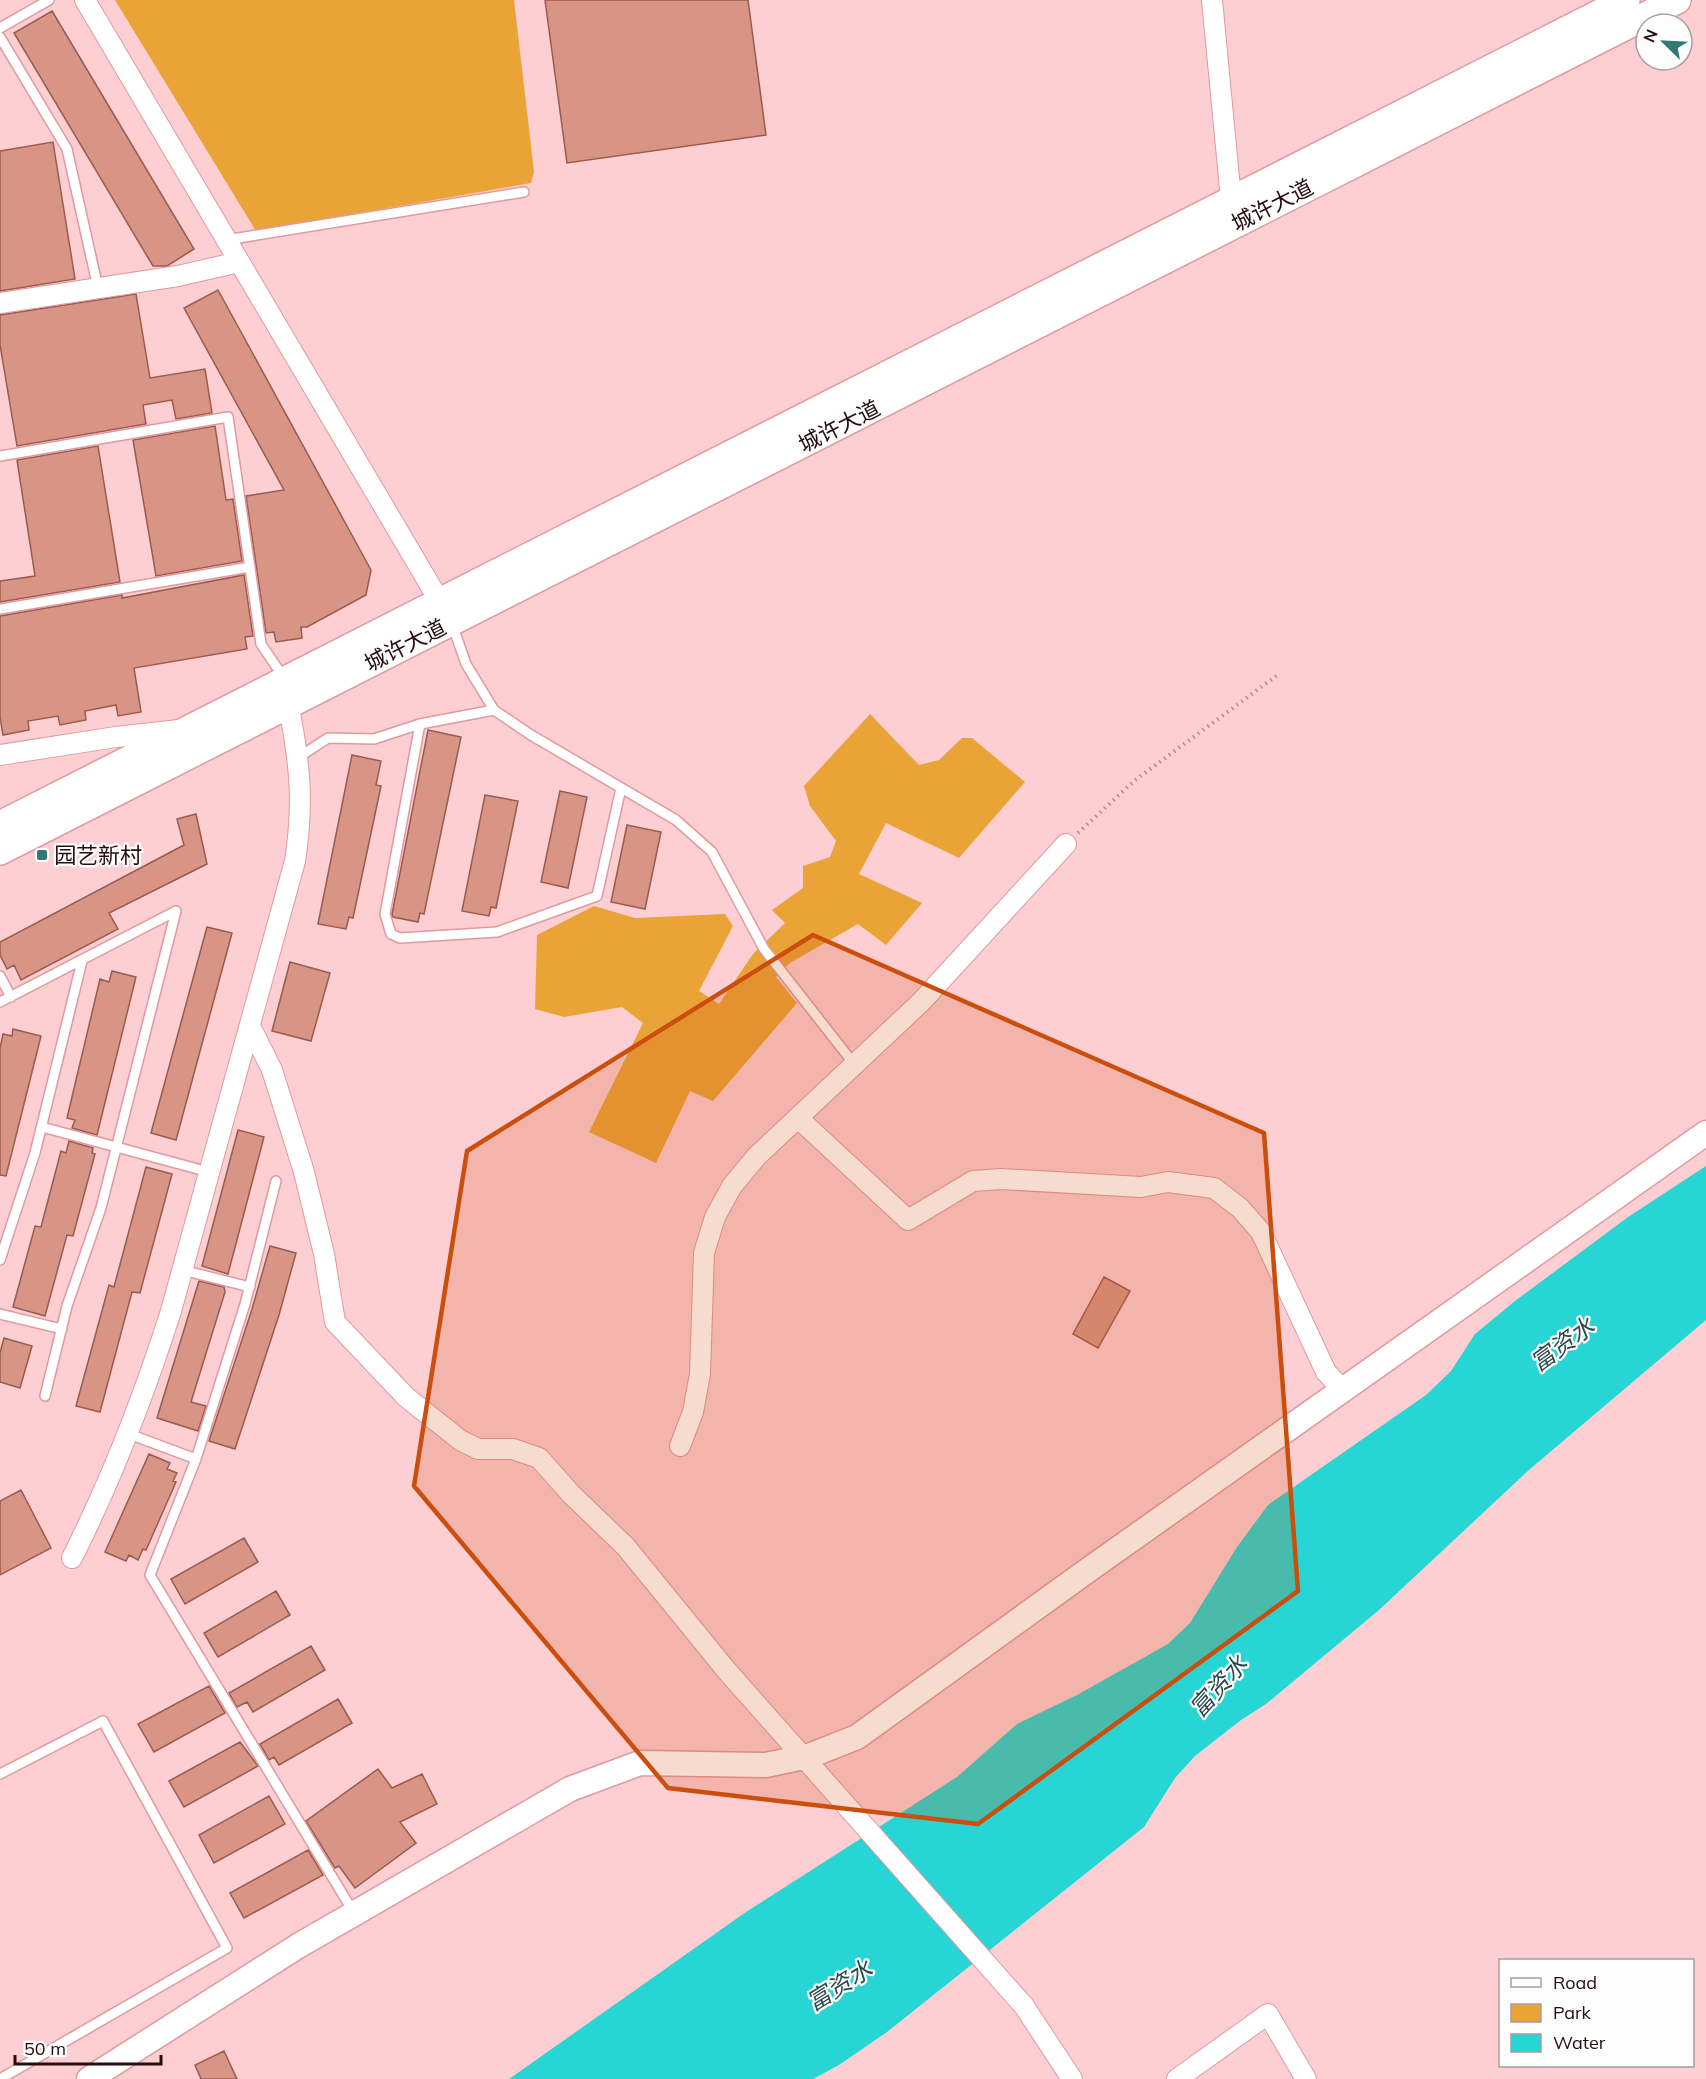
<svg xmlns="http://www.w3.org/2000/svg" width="1706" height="2079" viewBox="0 0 1706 2079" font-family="Mulish,'Noto Sans SC',sans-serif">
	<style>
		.green { fill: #eaa337 }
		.water { fill: #27d6d4 }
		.building { fill: #d89485; stroke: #9a5b4e; stroke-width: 1.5 }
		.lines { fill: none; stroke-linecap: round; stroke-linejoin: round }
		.service-casing { stroke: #e0999f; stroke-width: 12 }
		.minor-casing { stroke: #e0999f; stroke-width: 22 }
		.tertiary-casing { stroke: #e0999f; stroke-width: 27 }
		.secondary-casing { stroke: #e0999f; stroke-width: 30 }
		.path { stroke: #b28c8f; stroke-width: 4; stroke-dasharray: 1.5 4.5; stroke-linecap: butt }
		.service { stroke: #fff; stroke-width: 9 }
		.minor { stroke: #fff; stroke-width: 20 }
		.tertiary { stroke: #fff; stroke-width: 24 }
		.secondary { stroke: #fff; stroke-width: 27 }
		.marked { fill: #cb4e0d; fill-opacity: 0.2; stroke: #cb4e0d; stroke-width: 4.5; stroke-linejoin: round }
		.poi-dot { fill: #307977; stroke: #fdfdfd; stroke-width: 2 }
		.labels { text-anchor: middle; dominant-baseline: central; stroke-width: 4.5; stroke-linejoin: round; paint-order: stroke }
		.street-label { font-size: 22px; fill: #260d10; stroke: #fdfdfd }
		.poi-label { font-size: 22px; fill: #260d10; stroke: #fdfdfd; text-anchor: start }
		.water-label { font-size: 24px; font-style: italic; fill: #284948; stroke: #fdfdfd }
	</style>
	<rect width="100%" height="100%" fill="#fdcfd2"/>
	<path class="green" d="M115 0H514L534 172 531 183 256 231Z
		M870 714 919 765 939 760 962 738H972L1025 782 959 858 886 823 859 874 922 903 886 945 858 924 790 963 776 977 797 1003 713 1101 690 1091 656 1163 589 1132 643 1023 622 1007 564 1017 535 1009 537 935 594 906 635 918 725 914 733 926 699 991 719 1004 753 954 785 923 772 910 803 888V866L830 857 836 841 810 806 804 786Z"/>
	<path class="water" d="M1706 1166V1320L1530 1469 1379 1610 1266 1704 1241 1720 1195 1756 1175 1778 1144 1827 887 2032 839 2065 813 2079H509L746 1912 957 1777 1017 1724 1077 1695 1168 1644 1190 1623 1237 1547 1268 1505 1426 1395 1451 1371 1475 1334 1515 1301 1628 1217Z"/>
	<path class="building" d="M545 0H748L766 135 567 163Z
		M52 11 194 249 167 266H153L14 33Z
		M53 142 75 279 0 291V151Z
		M218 290 371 570 366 595 307 627H301L302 638 276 642 274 632 266 633 246 496 284 490 184 308Z
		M136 294 150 378 205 369 212 413 176 419 172 400 143 405 146 424 17 446 0 345V315Z
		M215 426 226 500 233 499 242 561 156 576 133 440Z
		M98 446 120 582 0 602V581L35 576 17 460Z
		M244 575 253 636 245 637 247 649 134 668 141 712 118 716 116 705 85 711 86 720 60 725 58 716 28 721 29 730 3 735 0 717V616L122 595V598Z
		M428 730 461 737 424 914 420 913 418 922 393 917 392 914Z
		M352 755 381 761 376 785 381 786 353 918 349 917 346 929 318 924Z
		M560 791 587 797 568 888 541 882Z
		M485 795 518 801 496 908 491 907 489 916 462 911Z
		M196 814 207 864 109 913 118 929 21 980 14 965 7 969 0 955V942L184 845 177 819Z
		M627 825 661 832 645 909 611 902Z
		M207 927 232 933 176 1140 151 1133Z
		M290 962 330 973 311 1041 272 1031Z
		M112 971 136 977 97 1135 72 1128 75 1120 67 1118 100 979 109 982Z
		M13 1029 41 1036 6 1176 0 1175V1048L3 1034 12 1036Z
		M238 1130 264 1137 228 1274 202 1266Z
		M69 1141 93 1148 92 1153 95 1154 73 1236 67 1235 45 1316 13 1307 35 1226 41 1227 61 1151 66 1153Z
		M146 1167 172 1174 140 1293 132 1292 100 1412 76 1406 109 1285 114 1287Z
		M270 1246 296 1253 279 1315 235 1449 209 1441 252 1309Z
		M1104 1277 1130 1291 1098 1348 1073 1334Z
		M199 1281 224 1287 225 1292 191 1402 206 1406 198 1431 157 1418Z
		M4 1338 32 1346 20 1388 0 1382V1353Z
		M149 1454 170 1463 167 1469 177 1473 173 1481 176 1482 146 1550 143 1549 138 1560 129 1555 126 1561 105 1552Z
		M21 1490 51 1548 0 1575V1501Z
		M244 1538 258 1562 185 1604 171 1579Z
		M276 1591 290 1615 218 1657 204 1633Z
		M311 1646 325 1670 253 1712 247 1702 237 1707 229 1693Z
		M209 1686 225 1713 154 1752 138 1724Z
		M338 1699 352 1723 279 1765 274 1757 269 1760 260 1744Z
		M240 1742 258 1766 184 1807 169 1781Z
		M378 1769 392 1788 422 1774 437 1804 400 1822 416 1843 355 1888 339 1866 335 1868 306 1821Z
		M269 1796 285 1824 214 1863 199 1835Z
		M308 1850 323 1875 244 1918 230 1893Z
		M224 2051 237 2079H201L195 2065Z"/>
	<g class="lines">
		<defs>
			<path id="service" d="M0 28 49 0
				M0 37 67 149 98 288
				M226 240 524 192
				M0 456 228 417 261 644 284 678
				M0 609 250 567
				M452 624 466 664 494 710 531 735 676 820 712 852 764 949 854 1064
				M420 724 385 914 391 934 400 938 497 932 597 896 621 788
				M299 757 328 738 374 739 420 724 494 710
				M0 976 11 997
				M0 1002 176 911
				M42 1127 209 1172
				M0 1260 35 1153 82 961
				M182 1270 250 1287
				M0 1314 62 1329
				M45 1396 67 1306 101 1208 176 911
				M129 1434 196 1459 150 1575 354 1913
				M196 1459 245 1304 276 1181
				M0 1774 103 1721 227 1948 0 2079"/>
			<path id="minor" d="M85 0 440 602
				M1212 0 1231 199
				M0 303 178 276 239 262
				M0 755 116 737 179 730
				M250 1026 272 1070 304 1172 324 1254 335 1322 406 1397 460 1440 478 1449H513L539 1458 571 1494 626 1547 727 1671 1024 2006 1072 2079
				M798 1118 908 1220 973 1181 1001 1179 1141 1187 1168 1182 1214 1188 1240 1208 1261 1232 1326 1372 1343 1390
				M680 1446 693 1412 700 1374 704 1253 715 1217 732 1186 757 1156 921 1002 1066 844
				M72 1558C112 1478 144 1396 171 1311L295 861C304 804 300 761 288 704
				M1177 2079 1268 2014 1306 2079"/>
			<path id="tertiary" d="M89 2079 298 1946 570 1789 640 1763 766 1765 809 1756 857 1737 1091 1568 1706 1133"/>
			<path id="secondary" d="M0 825 1626 0
				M0 851 1677 0"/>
		</defs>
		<use href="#service" class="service-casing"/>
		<use href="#minor" class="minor-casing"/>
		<use href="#tertiary" class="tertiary-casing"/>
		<use href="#secondary" class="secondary-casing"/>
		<path class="path" d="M1078 833 1134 781 1279 674"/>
		<use href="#service" class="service"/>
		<use href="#minor" class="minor"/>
		<use href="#tertiary" class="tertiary"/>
		<use href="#secondary" class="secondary"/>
	</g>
	<path class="marked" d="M813 935 1264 1133 1298 1591 978 1824 668 1788 414 1486 467 1151Z"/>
	<rect class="poi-dot" x="36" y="849" width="12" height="12" rx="3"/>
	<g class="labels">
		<g class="street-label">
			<text transform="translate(1272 205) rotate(-27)">城许大道</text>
			<text transform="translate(839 426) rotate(-27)">城许大道</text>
			<text transform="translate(405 645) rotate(-27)">城许大道</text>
		</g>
		<g class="poi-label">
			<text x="54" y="855">园艺新村</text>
		</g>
		<g class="water-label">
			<text transform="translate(1562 1344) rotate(-36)">富资水</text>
			<text transform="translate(1218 1686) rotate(-48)">富资水</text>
			<text transform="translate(839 1985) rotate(-32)">富资水</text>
		</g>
	</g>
	<rect x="1499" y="1959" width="195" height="108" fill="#fdfdfd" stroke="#a79d9e" stroke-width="1.5"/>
	<rect x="1511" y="1978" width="30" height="9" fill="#ffffff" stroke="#a79d9e" stroke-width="1.5"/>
	<text x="1553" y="1989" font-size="18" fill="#260d10">Road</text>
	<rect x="1511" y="2004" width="30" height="18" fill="#eaa337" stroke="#a79d9e" stroke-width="1.5"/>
	<text x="1553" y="2019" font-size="18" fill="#260d10">Park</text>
	<rect x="1511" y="2034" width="30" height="18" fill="#27d6d4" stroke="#a79d9e" stroke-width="1.5"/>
	<text x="1553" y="2049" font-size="18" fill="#260d10">Water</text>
	<g transform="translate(1664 42) rotate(294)"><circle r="28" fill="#fdfdfd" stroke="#a79d9e" stroke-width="1.5"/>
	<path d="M0-4.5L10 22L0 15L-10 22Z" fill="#307977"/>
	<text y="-9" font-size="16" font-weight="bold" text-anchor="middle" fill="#260d10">N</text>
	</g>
	<path d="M15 2055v9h146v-9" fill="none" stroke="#260d10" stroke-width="3"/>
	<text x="24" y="2055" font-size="18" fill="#260d10" stroke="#fdfdfd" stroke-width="4.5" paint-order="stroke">50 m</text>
</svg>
